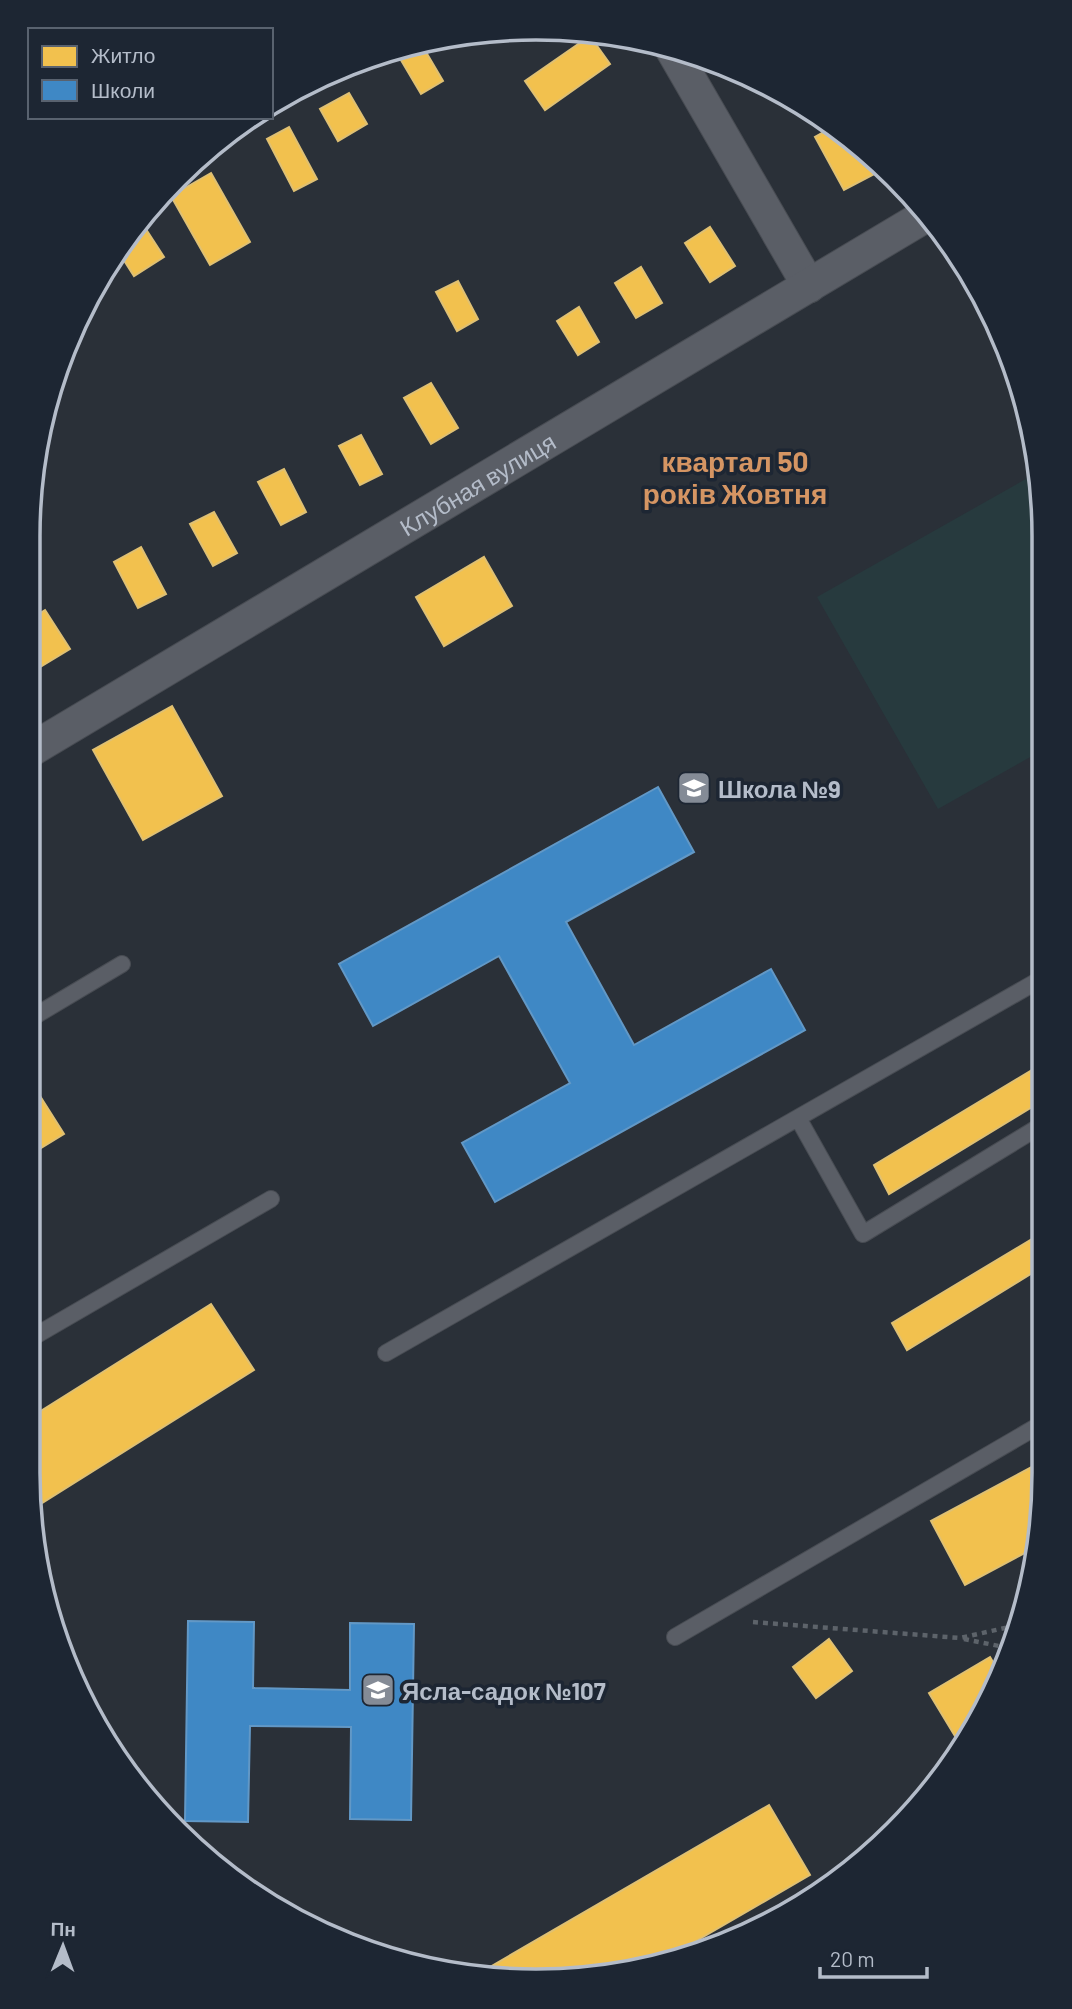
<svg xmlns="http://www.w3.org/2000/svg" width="1072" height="2009" viewBox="0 0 1072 2009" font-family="Barlow,sans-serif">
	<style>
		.green { fill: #273a3e }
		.homes { fill: #f2c14e; stroke: #dfc073; stroke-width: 2 }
		.schools { fill: #3f88c5; stroke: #6298c6; stroke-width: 2 }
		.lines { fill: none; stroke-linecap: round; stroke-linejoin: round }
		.service-casing { stroke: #484c53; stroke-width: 18 }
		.minor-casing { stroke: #484c53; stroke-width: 35 }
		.path { stroke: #5d636a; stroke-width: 4.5; stroke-dasharray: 5 5; stroke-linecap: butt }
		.service { stroke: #5a5e66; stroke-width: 16 }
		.minor { stroke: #5a5e66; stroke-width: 33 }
		.labels { text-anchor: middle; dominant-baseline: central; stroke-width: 7; stroke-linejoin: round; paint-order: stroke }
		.street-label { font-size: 24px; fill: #b4bcc9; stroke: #1d2633 }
		.poi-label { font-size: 24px; font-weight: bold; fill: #b4bcc9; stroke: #1d2633; text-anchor: start }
		.quarter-label { font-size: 28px; font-weight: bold; fill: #d59563; stroke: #1d2633 }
		.rim { fill: none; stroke: #b4bcc9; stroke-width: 3.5 }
	</style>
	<rect width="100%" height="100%" fill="#2a3038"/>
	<path class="green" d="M1040 471 1041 751 938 809 817 597Z"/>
	<path class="homes" d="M590 36 610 64 545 110 525 81Z
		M423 47 443 81 421 94 401 60Z
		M349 93 367 124 338 141 320 109Z
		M289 127 317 179 294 191 267 139Z
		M833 127 867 151 878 172 844 190 815 137Z
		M211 173 250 242 210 265 171 196Z
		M142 223 164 257 134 276 118 251Z
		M710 227 735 266 710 282 685 243Z
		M641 267 662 303 636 318 615 283Z
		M458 281 478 319 457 331 436 292Z
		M579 307 599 342 578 355 557 321Z
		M431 383 458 428 431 444 404 398Z
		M361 435 382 474 360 485 339 446Z
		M284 469 306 512 281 525 258 482Z
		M214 512 237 553 213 566 190 524Z
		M141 547 166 594 138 608 114 562Z
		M484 557 512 606 444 646 416 597Z
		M45 610 70 649 37 669 29 656V620Z
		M172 706 222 796 143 840 93 750Z
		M1042 1064V1101L889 1194 874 1165Z
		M28 1077 64 1134 28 1156Z
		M1042 1233V1267L907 1350 892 1323Z
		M211 1304 254 1370 34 1508 28 1473V1419Z
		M1043 1461V1506L1036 1547 965 1585 931 1521Z
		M829 1639 852 1671 816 1698 793 1667Z
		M990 1657 999 1672 976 1727 961 1746 929 1693Z
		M769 1805 810 1875 670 1956 570 1980 483 1971Z"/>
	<path class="schools" d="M658 787 694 852 566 922 634 1045 771 969 805 1030 495 1202 462 1143 570 1083 499 956 373 1026 339 964Z
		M188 1621 254 1622 253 1688 350 1690V1623L414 1624 411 1820 350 1819 351 1727 250 1726 248 1822 185 1821Z"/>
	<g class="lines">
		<defs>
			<path id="service" d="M28 1020 122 964
				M798 1118 863 1234 1042 1125
				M28 1340 271 1199
				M386 1353 1041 979
				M675 1637 1043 1423"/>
			<g id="minor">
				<path d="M672 49 809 286"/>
				<path id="s1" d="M29 751 925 216"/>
			</g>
		</defs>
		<use href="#service" class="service-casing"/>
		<use href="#minor" class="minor-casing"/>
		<path class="path" d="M753 1622 960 1638 1018 1625
			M964 1639 1009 1648"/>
		<use href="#service" class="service"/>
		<use href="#minor" class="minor"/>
	</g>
	<defs>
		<symbol id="school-square" viewBox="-11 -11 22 22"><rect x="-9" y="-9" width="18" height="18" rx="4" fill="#848b96" stroke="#1d2633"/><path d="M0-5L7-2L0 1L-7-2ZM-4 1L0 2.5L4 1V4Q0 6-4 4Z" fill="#fff"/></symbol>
	</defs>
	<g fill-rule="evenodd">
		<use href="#school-square" x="675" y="769" width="38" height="38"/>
		<use href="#school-square" x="359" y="1671" width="38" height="38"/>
	</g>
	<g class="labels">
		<g class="street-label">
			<text stroke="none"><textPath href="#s1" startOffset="522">Клубная вулиця</textPath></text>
		</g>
		<g class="poi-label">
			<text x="718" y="788">Школа №9</text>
			<text x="402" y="1690">Ясла-садок №107</text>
		</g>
		<g class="quarter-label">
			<text x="735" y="461">квартал 50<tspan x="735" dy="32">років Жовтня</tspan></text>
		</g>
	</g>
	<path d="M0 0H1072V2009H0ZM536 40H536A496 496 0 0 1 1032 536V1473A496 496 0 0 1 536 1969H536A496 496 0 0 1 40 1473V536A496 496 0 0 1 536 40Z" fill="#1d2633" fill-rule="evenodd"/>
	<path class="rim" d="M536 40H536A496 496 0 0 1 1032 536V1473A496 496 0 0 1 536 1969H536A496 496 0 0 1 40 1473V536A496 496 0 0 1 536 40Z"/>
	<rect x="28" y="28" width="245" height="91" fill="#1d2633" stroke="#59626f" stroke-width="2"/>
	<rect x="42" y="46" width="35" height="21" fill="#f2c14e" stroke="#59626f" stroke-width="2"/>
	<text x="91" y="63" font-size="21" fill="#b4bcc9">Житло</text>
	<rect x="42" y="80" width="35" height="21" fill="#3f88c5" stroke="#59626f" stroke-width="2"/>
	<text x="91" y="98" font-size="21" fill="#b4bcc9">Школи</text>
	<g transform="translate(63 1946) rotate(1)" stroke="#1d2633" stroke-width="5" paint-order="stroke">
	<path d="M0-5L12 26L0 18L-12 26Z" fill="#b4bcc9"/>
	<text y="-10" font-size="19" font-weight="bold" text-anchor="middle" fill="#b4bcc9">Пн</text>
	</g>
	<path d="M820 1967v10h107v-10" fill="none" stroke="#b4bcc9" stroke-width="3.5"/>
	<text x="830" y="1967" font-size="21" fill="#b4bcc9" stroke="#1d2633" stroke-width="5" paint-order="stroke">20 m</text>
</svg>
